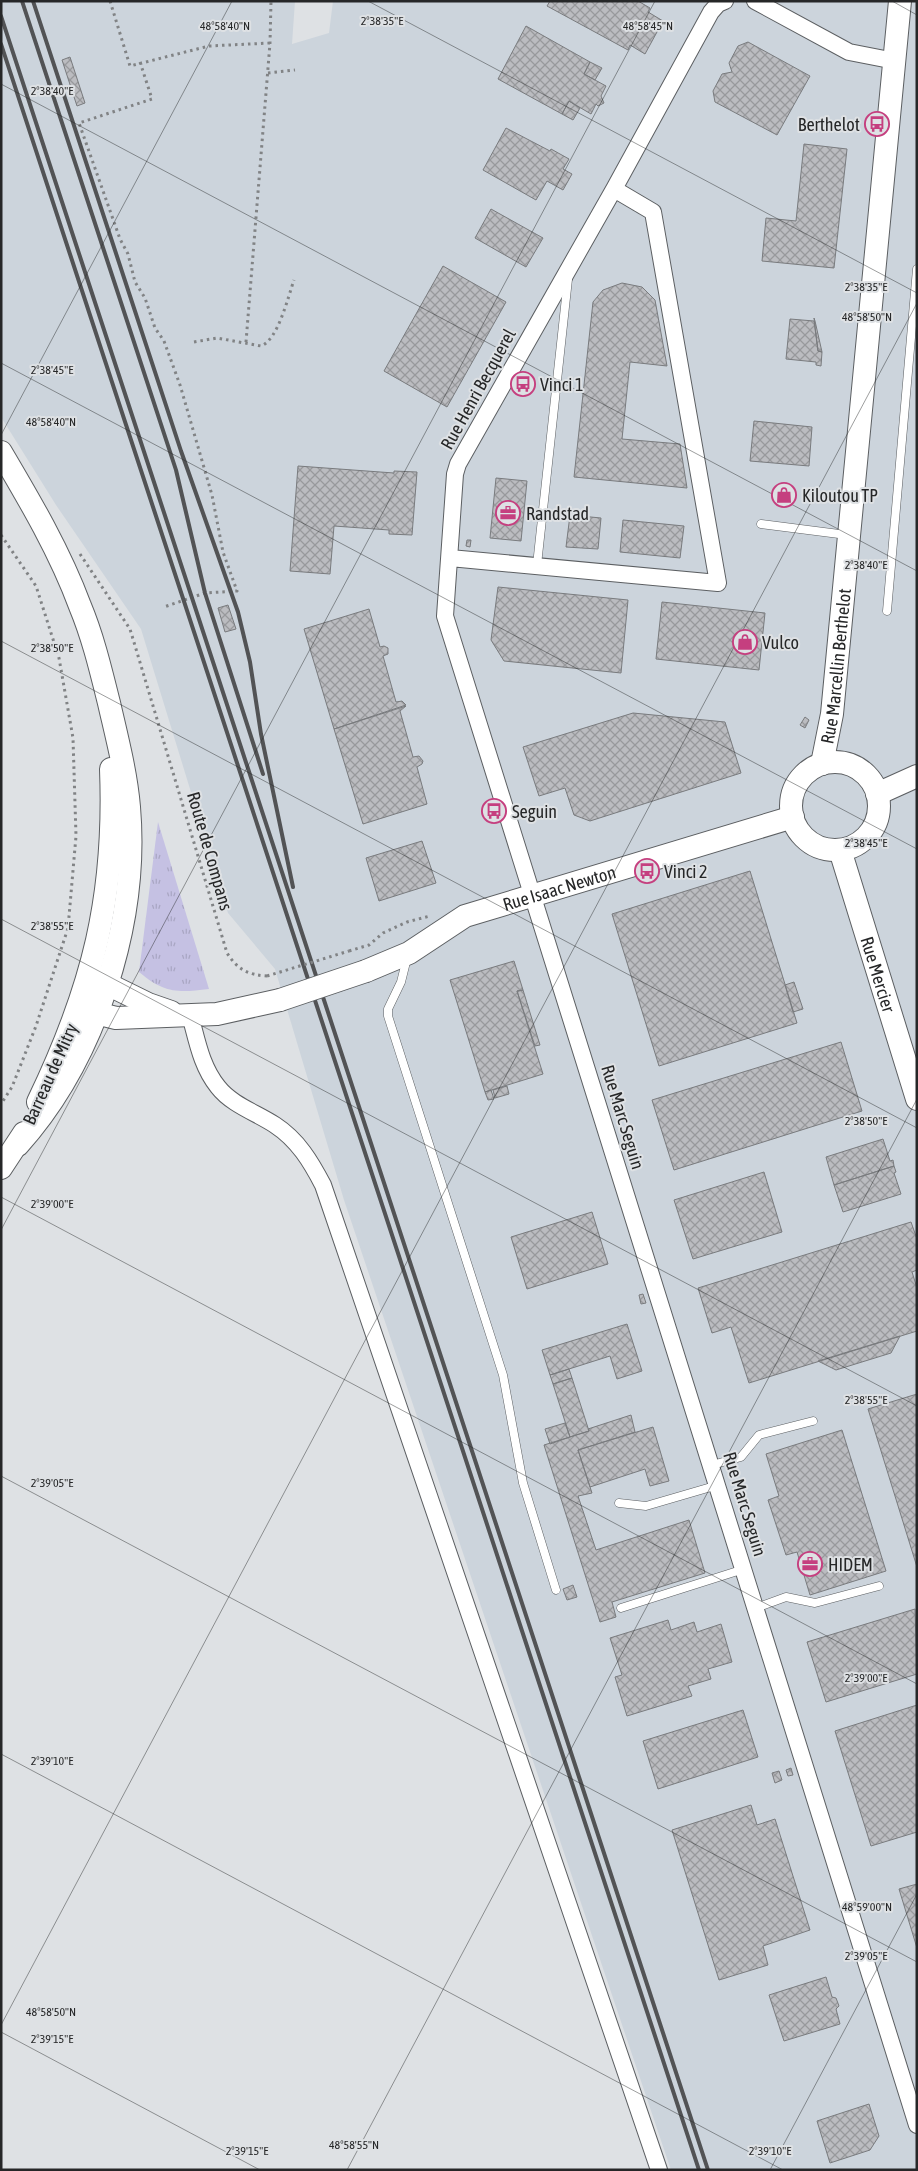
<svg xmlns="http://www.w3.org/2000/svg" width="918" height="2171" viewBox="0 0 918 2171" font-family="'Asap Condensed',sans-serif">
	<style>
		.built { fill: #ccd4dc }
		.grass { fill: url(#grass-tufts) }
		.building { fill: url(#building-cross-hatch); stroke: #797b7e }
		.lines { fill: none; stroke-linecap: round; stroke-linejoin: round }
		.lane-casing { stroke: #5c5f62; stroke-width: 9 }
		.street-casing { stroke: #5c5f62; stroke-width: 18 }
		.secondary-casing { stroke: #5c5f62; stroke-width: 24 }
		.path { stroke: #818385; stroke-width: 3; stroke-dasharray: 2.5 4; stroke-linecap: butt }
		.lane { stroke: #fff; stroke-width: 8 }
		.street { stroke: #fff; stroke-width: 16 }
		.secondary { stroke: #fff; stroke-width: 22 }
		.rail { stroke: #525355; stroke-width: 4 }
		.secondary-bridge-casing { stroke: #5c5f62; stroke-width: 24; stroke-linecap: butt }
		.path-bridge { stroke: #818385; stroke-width: 3; stroke-dasharray: 2.5 4; stroke-linecap: butt }
		.secondary-bridge { stroke: #fff; stroke-width: 22 }
		.ticks { fill: none; stroke: #262728; stroke-width: 1; stroke-opacity: 0.45 }
		.labels { text-anchor: middle; dominant-baseline: central; stroke-width: 4; stroke-linejoin: round; paint-order: stroke }
		.poi-label { font-size: 18px; fill: #262728; stroke: #dee1e4; text-anchor: start }
		.street-label { font-size: 18px; fill: #262728; stroke: #dee1e4 }
		.ticks-label { font-size: 12px; text-anchor: middle; fill: #262728; stroke: #dee1e4; stroke-width: 4; stroke-linejoin: round; paint-order: stroke }
	</style>
	<defs>
		<pattern id="grass-tufts" width="24" height="20" patternUnits="userSpaceOnUse" patternTransform="scale(1.25)"><rect width="24" height="20" fill="#c5c1e3"/><path d="M3 7l-1-3M5 7V3M7 7l1-3M15 17l-1-3M17 17v-4M19 17l1-3" fill="none" stroke="#a9a6c3"/></pattern>
		<pattern id="building-cross-hatch" width="8" height="8" patternUnits="userSpaceOnUse" patternTransform="scale(1.25)"><rect width="8" height="8" fill="#bbbcc0"/><path d="M0 0l8 8M0 8l8-8" fill="none" stroke="#98999c"/></pattern>
	</defs>
	<rect width="100%" height="100%" fill="#dee1e4"/>
	<path class="built" d="M1 1H295L292 44 329 33 333 1H917V2170H671L344 1200 275 969 228 913 141 629 56 505 1 417Z"/>
	<path class="grass" d="M158 822 209 989C177 993 164 993 139 972Z"/>
	<path class="building" d="M550 1H638L650 8 648 12 663 21 645 54 630 45 628 50 547 6Z
		M526 26 590 62 584 74 606 86 601 96 604 103 598 106 596 104 591 114 569 101 562 114 498 79Z
		M748 42 810 76 777 135 715 102 713 91 722 74 732 72 729 63 738 46Z
		M70 57 85 103 77 106 62 60Z
		M590 62 602 68 595 80 584 74Z
		M569 101 580 108 573 120 562 114Z
		M506 128 550 151 551 149 569 159 563 169 572 174 563 190 547 181 536 200 483 170Z
		M804 144 847 149 834 268 762 261 766 218 796 221Z
		M491 209 543 238 526 267 475 238Z
		M443 266 506 302 447 407 384 371Z
		M622 283 642 287 655 300 667 366 630 362 622 439 680 444 687 488 574 477 593 302 603 290Z
		M814 318 815 321 822 352 818 351Z
		M790 319 814 321 818 351 822 352 821 366 816 365V362L786 359Z
		M754 421 812 427 809 466 750 461Z
		M298 466 394 473V471L417 472 412 535 389 534V530L334 526 330 574 290 571Z
		M496 478 527 481 521 541 490 538Z
		M570 515 601 518 598 549 566 547Z
		M623 520 684 526 680 558 620 552Z
		M467 540H471L470 547 466 546Z
		M498 587 628 600 621 673 504 661 491 640Z
		M662 602 765 613 759 670 656 659Z
		M228 605 236 629 225 632 218 608Z
		M369 609 380 647 384 646 388 648V654L383 656 396 702 402 701 406 705 334 729 304 629Z
		M406 706 400 711 413 757 419 756 423 761 422 764 417 767 427 804 363 824 334 729Z
		M633 713 725 722 741 773 590 821 574 815 565 788 539 796 523 747Z
		M805 717 809 720 805 728 800 725Z
		M422 841 436 883 379 901 366 858Z
		M750 871 797 1023 659 1066 612 914Z
		M514 961 523 990 517 991 543 1074 485 1092 450 980Z
		M794 982 803 1009 793 1012 785 985Z
		M523 990 540 1045 535 1046 517 991Z
		M841 1042 862 1111 674 1170 652 1100Z
		M507 1086 509 1094 495 1098 493 1090Z
		M491 1090 494 1099 488 1100 485 1092Z
		M618 1096 621 1106 616 1108 612 1098Z
		M883 1139 890 1161 893 1160 894 1166 834 1185 826 1157Z
		M894 1166 896 1172 894 1173 901 1194 843 1212 834 1185Z
		M764 1172 782 1232 693 1259 674 1200Z
		M592 1212 608 1264 527 1289 511 1237Z
		M911 1222 917 1239V1270L912 1272 917 1288V1331L749 1383 731 1327 712 1333 698 1288Z
		M643 1294 646 1303 641 1304 639 1295Z
		M627 1324 642 1371 617 1379 610 1356 550 1375 542 1350Z
		M900 1336 891 1353 836 1370 818 1361Z
		M569 1369 572 1378 553 1384 550 1375Z
		M572 1378 589 1431 570 1437 553 1384Z
		M917 1394V1567L868 1409Z
		M631 1415 635 1432 578 1450 592 1493 578 1496 596 1550 689 1520 705 1573 612 1602 616 1617 600 1622 544 1445 589 1431 588 1429Z
		M565 1423 570 1437 550 1444 545 1429Z
		M653 1427 669 1481 650 1486 645 1469 590 1487 578 1450Z
		M842 1430 886 1571 810 1595 797 1552 786 1555 768 1500 779 1496 766 1454Z
		M573 1585 577 1597 567 1600 563 1589Z
		M915 1609 917 1674 826 1702 807 1642Z
		M668 1620 671 1630 694 1622 697 1632 721 1624 732 1662 708 1669 711 1679 688 1686 692 1696 627 1716 615 1677 622 1675 610 1638Z
		M917 1705V1832L871 1846 835 1731Z
		M743 1710 758 1757 658 1789 643 1741Z
		M791 1768 793 1775 788 1776 786 1770Z
		M779 1771 782 1780 775 1783 772 1773Z
		M751 1805 757 1825 775 1819 810 1930 763 1946 768 1965 719 1980 672 1830Z
		M917 1884V1948L899 1889Z
		M826 1977 832 1997 836 1998 839 2006 836 2009 840 2024 784 2041 769 1995Z
		M869 2104 879 2136 870 2150 830 2163 817 2121Z"/>
	<g class="lines">
		<defs>
			<path id="lane" d="M761 524 847 535
				M537 565 568 279
				M887 611 917 269
				M407 958 401 982 388 1009V1016L503 1375 523 1483 556 1590
				M712 1465 741 1457 759 1435 813 1421
				M619 1503 646 1506 718 1485
				M621 1608 744 1569
				M756 1608 786 1597 815 1603 879 1586"/>
			<path id="street" d="M725 1 718 4 711 12 614 189 458 464 455 474 445 616 917 2125
				M755 1 849 52 895 61
				M450 558 718 583 653 212 614 189
				M190 1015C197 1040 201 1066 218 1087 232 1105 257 1113 275 1125 298 1140 311 1162 323 1185L659 2170"/>
			<g id="secondary">
				<path d="M1 452C30 501 60 552 80 606 93 637 101 671 109 703 117 738 126 772 129 807 139 923 95 1059 18 1145"/>
				<circle cx="835" cy="806" r="44"/>
				<path id="s1" d="M822 764 832 714 900 1"/>
				<path d="M877 794 917 776"/>
				<path id="s2" d="M840 850 917 1099"/>
				<path id="s3" d="M366 971 409 953 465 916 793 817"/>
				<path d="M95 978 148 1004 171 1012"/>
				<path d="M84 1010 116 1018 217 1014 280 1000"/>
				<path d="M38 1102C93 988 116 896 111 769"/>
				<path d="M1 1168 24 1133"/>
			</g>
		</defs>
		<use href="#lane" class="lane-casing"/>
		<use href="#street" class="street-casing"/>
		<use href="#secondary" class="secondary-casing"/>
		<path class="path" d="M110 1 130 66 209 46 270 43
			M140 62 152 99 79 123 120 239 128 254 135 282 145 298 155 328 164 341 180 385 212 495 223 552 237 591 205 593 164 607
			M268 73 295 70
			M194 342 217 338 261 346C278 340 288 297 294 280
			M246 342 270 43 271 1
			M1 535 36 586 59 658 73 738 76 836 68 928 36 1026 12 1087 1 1104
			M80 554 130 629 227 953C237 969 248 975 267 976
			M349 951 369 945 383 933 407 922 430 916"/>
		<use href="#lane" class="lane"/>
		<use href="#street" class="street"/>
		<use href="#secondary" class="secondary"/>
		<path class="rail" d="M22 1 176 470 205 593 263 774
			M33 1 181 451 238 612 250 662 261 734 293 887
			M1 16 708 2170
			M1 44 699 2170"/>
		<defs>
			<path id="secondary-bridge" d="M280 1000 366 971"/>
		</defs>
		<use href="#secondary-bridge" class="secondary-bridge-casing"/>
		<path class="path-bridge" d="M267 976 349 951"/>
		<use href="#secondary-bridge" class="secondary-bridge"/>
	</g>
	<path class="ticks" d="M368 1 917 293M892 1 917 15M1 84 917 571M1 363 917 849M1 435 232 1M1 641 917 1128M1 919 917 1406M1 1197 917 1684M1 1230 655 1M1 1476 917 1962M1 1754 783 2170M1 2025 917 303M1 2032 260 2170M347 2170 917 1099M770 2170 917 1894"/>
	<defs>
		<symbol id="bus-ring" viewBox="-11 -11 22 22"><circle r="9.5" fill="#dee1e4" stroke="#c53f7f" stroke-width="1.5"/><path d="M-5-6H5V4H4V6H2V4H-2V6H-4V4H-5ZM-3.5-4V0h7V-4ZM-3.5 1.2v1.5H-2V1.2ZM2 1.2v1.5H3.5V1.2Z" fill="#c53f7f"/></symbol>
		<symbol id="shop-ring" viewBox="-11 -11 22 22"><circle r="9.5" fill="#dee1e4" stroke="#c53f7f" stroke-width="1.5"/><path d="M-5-2.5h2.3a2.7 3.5 0 0 1 5.4 0H5L5.5 6h-11ZM-1.5-2.5h3a1.5 2.3 0 0 0-3 0Z" fill="#c53f7f"/></symbol>
		<symbol id="office-ring" viewBox="-11 -11 22 22"><circle r="9.5" fill="#dee1e4" stroke="#c53f7f" stroke-width="1.5"/><path d="M-6-3h4V-5.5h4V-3h4V5H-6ZM-1-4.5V-3h2v-1.5ZM-6 0V1H6V0Z" fill="#c53f7f"/></symbol>
	</defs>
	<g fill-rule="evenodd">
		<use href="#bus-ring" x="863" y="110" width="28" height="28"/>
		<use href="#bus-ring" x="509" y="370" width="28" height="28"/>
		<use href="#shop-ring" x="770" y="481" width="28" height="28"/>
		<use href="#office-ring" x="494" y="499" width="28" height="28"/>
		<use href="#shop-ring" x="731" y="628" width="28" height="28"/>
		<use href="#bus-ring" x="480" y="797" width="28" height="28"/>
		<use href="#bus-ring" x="633" y="857" width="28" height="28"/>
		<use href="#office-ring" x="796" y="1550" width="28" height="28"/>
	</g>
	<g class="labels">
		<g class="poi-label">
			<text x="860" y="124" text-anchor="end">Berthelot</text>
			<text x="540" y="384">Vinci 1</text>
			<text x="802" y="495">Kiloutou TP</text>
			<text x="526" y="513">Randstad</text>
			<text x="762" y="642">Vulco</text>
			<text x="512" y="811">Seguin</text>
			<text x="664" y="871">Vinci 2</text>
			<text x="828" y="1564">HIDEM</text>
		</g>
		<g class="street-label">
			<text transform="translate(478 389) rotate(-61)">Rue Henri Becquerel</text>
			<text stroke="none"><textPath href="#s1" startOffset="99">Rue Marcellin Berthelot</textPath></text>
			<text transform="translate(210 851) rotate(74)">Route de Compans</text>
			<text stroke="none"><textPath href="#s3" startOffset="212">Rue Isaac Newton</textPath></text>
			<text stroke="none"><textPath href="#s2" startOffset="130">Rue Mercier</textPath></text>
			<text transform="translate(50 1074) rotate(-66)">Barreau de Mitry</text>
			<text transform="translate(623 1117) rotate(73)">Rue Marc Seguin</text>
			<text transform="translate(745 1504) rotate(73)">Rue Marc Seguin</text>
		</g>
	</g>
	<g class="ticks-label">
		<text x="382" y="25">2°38'35"E</text>
		<text x="225" y="30">48°58'40"N</text>
		<text x="648" y="30">48°58'45"N</text>
		<text x="52" y="95">2°38'40"E</text>
		<text x="866" y="291">2°38'35"E</text>
		<text x="867" y="321">48°58'50"N</text>
		<text x="52" y="374">2°38'45"E</text>
		<text x="51" y="426">48°58'40"N</text>
		<text x="866" y="569">2°38'40"E</text>
		<text x="52" y="652">2°38'50"E</text>
		<text x="866" y="847">2°38'45"E</text>
		<text x="52" y="930">2°38'55"E</text>
		<text x="866" y="1125">2°38'50"E</text>
		<text x="52" y="1208">2°39'00"E</text>
		<text x="866" y="1404">2°38'55"E</text>
		<text x="52" y="1487">2°39'05"E</text>
		<text x="866" y="1682">2°39'00"E</text>
		<text x="52" y="1765">2°39'10"E</text>
		<text x="867" y="1911">48°59'00"N</text>
		<text x="866" y="1960">2°39'05"E</text>
		<text x="51" y="2016">48°58'50"N</text>
		<text x="52" y="2043">2°39'15"E</text>
		<text x="354" y="2149">48°58'55"N</text>
		<text x="247" y="2155">2°39'15"E</text>
		<text x="770" y="2155">2°39'10"E</text>
	</g>
	<rect width="918" height="2171" fill="none" stroke="#262728" stroke-width="5"/>
</svg>
